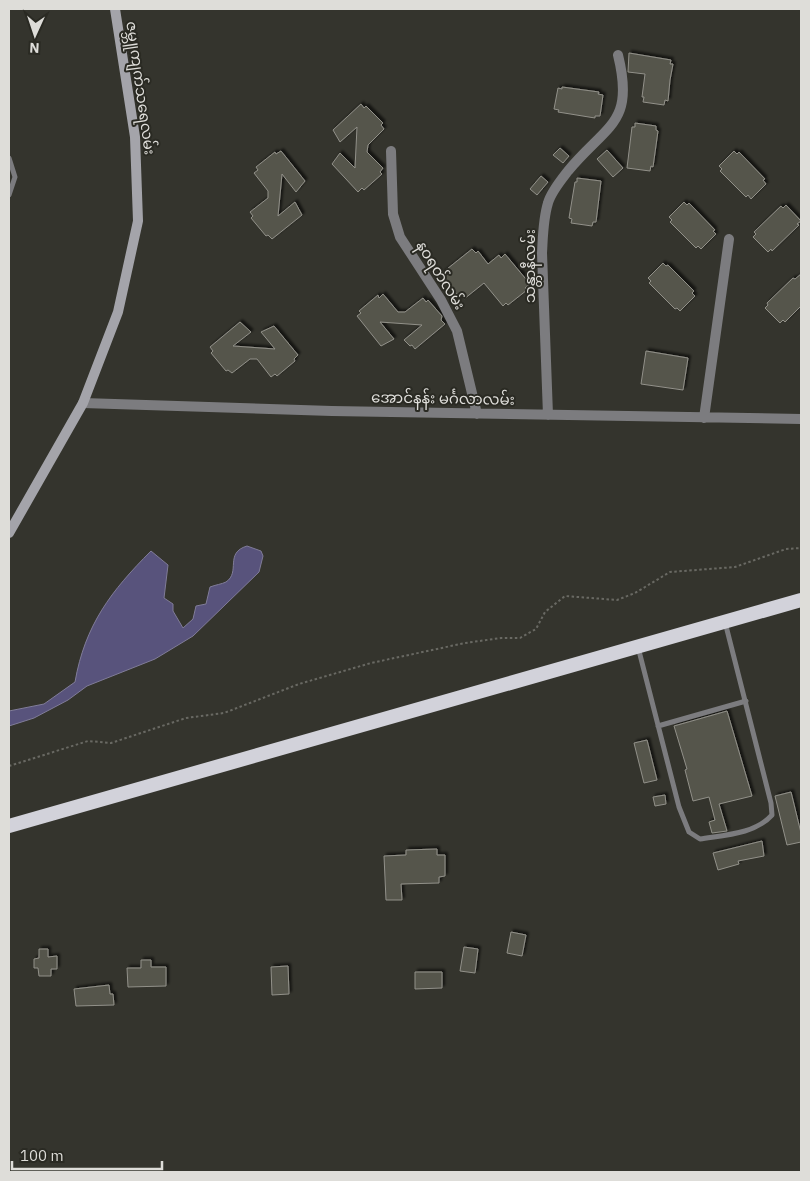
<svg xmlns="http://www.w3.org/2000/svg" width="810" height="1181" viewBox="0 0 810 1181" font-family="'IBM Plex Sans','Noto Sans Myanmar',sans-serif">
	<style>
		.water { fill: #58537c; stroke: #807c98 }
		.building { fill: #54544c; stroke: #929189; filter: url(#shadow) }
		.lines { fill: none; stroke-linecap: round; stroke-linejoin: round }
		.path { stroke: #696963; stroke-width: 2; stroke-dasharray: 2.5 2.5; stroke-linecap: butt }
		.service { stroke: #7c7c7f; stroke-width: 5 }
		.minor { stroke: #7c7c7f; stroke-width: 10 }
		.secondary { stroke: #a4a4aa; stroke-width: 10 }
		.trunk { stroke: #d2d2da; stroke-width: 14 }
		.labels { text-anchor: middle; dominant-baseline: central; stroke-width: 4; stroke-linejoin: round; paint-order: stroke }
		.street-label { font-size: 15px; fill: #deddd9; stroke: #2a2a23 }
	</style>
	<defs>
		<filter id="shadow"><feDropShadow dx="2.5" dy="-2.5" stdDeviation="1" flood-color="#0009"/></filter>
	</defs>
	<rect width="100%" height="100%" fill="#34342d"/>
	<path class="water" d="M247 546 261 551 263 556 259 572 193 636 155 659 87 686 68 700 34 718 9 726V711L44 704 75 682C85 625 111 591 151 551L168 565 164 598 173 604V611L183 628 193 619 196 606 206 604 210 587C215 585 222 584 226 582 241 572 224 553 247 546Z"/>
	<path class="building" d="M629 53 671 60 670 64H673L670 80 668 101 665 100 664 105 643 102 644 97H642L645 74 628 72Z
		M562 87 599 92 598 94 603 95 600 116H595V118L558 112 559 110 554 109 558 88 562 89Z
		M361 104 364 108 366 106 383 123 381 125 384 129 368 145 367 152 383 168 380 172 382 174 364 190 362 188 358 192 332 164 340 153 355 168 357 127 340 142 333 130Z
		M635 123 656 126V130L658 131 653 167 651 166 650 171 627 168 632 127H635Z
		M560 148 569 156 563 163 553 155Z
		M607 150 623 168 613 177 597 159Z
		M281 151 305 181 296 192 282 174 278 216 295 202 302 215 272 239 268 235 266 236 251 218 253 216 250 212 268 198V191L254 173 258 170 256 167 275 152 276 154Z
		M734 151 737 154 739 152 765 179 763 180 766 184 751 199 748 195 746 197 720 171 722 169 719 166Z
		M541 176 548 182 537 195 530 189Z
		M577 178 601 181 596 222H593L592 226 571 223 572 219 569 218 575 182H577Z
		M684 202 687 205 689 203 715 230 713 231 716 234 701 249 698 246 696 248 670 222 672 220 669 217Z
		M786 205 801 221 797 224 799 225 772 251 771 249 768 252 753 237 756 234 754 232 781 206 783 208Z
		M472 249 476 253 478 251 488 264 499 255 501 258 505 254 530 284 525 288 527 290 508 305 506 303 503 306 484 283 464 299 461 295 459 297 444 278 446 277 442 273Z
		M663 263 666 266 668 265 694 291 692 293 695 296 680 311 677 308 675 309 649 283 651 281 648 278Z
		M801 274V306L785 322 783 320 780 323 765 308 768 305 767 303 793 278 795 279Z
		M383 294 398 312H405L423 298 426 302 428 300 442 316 441 320 445 324 415 349 412 345 410 346 404 340 422 325 380 322 394 339 381 346 357 316 361 313 359 311 378 295 379 298Z
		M240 322 251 332 233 346 275 349 261 332 274 326 298 355 294 359 295 361 277 376 275 374 271 377 257 359H250L232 373 228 370 226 371 211 353 213 351 210 347Z
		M646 351 688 358 683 390 641 384Z
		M727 711 752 796 719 804 727 831 712 833 709 822 715 820 709 797 693 801 685 770 687 769 674 726Z
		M647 740 657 780 644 783 634 743Z
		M791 792 801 833V842L787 845 775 796Z
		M665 795 666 804 655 806 653 797Z
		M762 841 764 856 738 861 739 864 718 870 713 853Z
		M437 849V855H445V876L439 877V883L401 884 402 900H386L384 856 406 855V850Z
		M511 932 526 935 522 956 507 953Z
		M464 947 478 949 475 973 460 971Z
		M39 949H48V957L57 956V969H51V976H39L38 968H34V959L39 958Z
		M141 960H151V967H166V986L128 987 127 968H141Z
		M288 966 289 994 272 995 271 967Z
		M415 972H442V988L415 989Z
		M109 985 110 994H113L114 1005 76 1006 74 989Z"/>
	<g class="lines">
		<path class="path" d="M9 766 88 741 111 743 186 718 224 713 299 684 371 663 465 643 501 638H520L536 629 545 612 565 596 617 600 635 593 670 572 735 567 786 549 801 548"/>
		<path class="service" d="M9 158 15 177 9 195
			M638 647 679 807 689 832 700 839C725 835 755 834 772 815L771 803 725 622
			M658 726 746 701"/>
		<path class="minor" d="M391 151 393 214 400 237 441 300 457 331 477 414
			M83 403 332 411 801 419
			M548 415 542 253C543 236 543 219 548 203 551 192 561 180 568 171 607 124 635 124 618 55
			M704 418 729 239"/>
		<path class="secondary" d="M9 533 83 403 118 312 138 221 135 137 115 9"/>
		<path class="trunk" d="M9 826 801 600"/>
	</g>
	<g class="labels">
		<g class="street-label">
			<text transform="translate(141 88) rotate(82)">ဇမ္ဘူကျက်သရေလမ်း</text>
			<text transform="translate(529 266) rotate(-90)">သန္တာနီလမ်း</text>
			<text transform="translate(441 275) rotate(58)">နဝရတ်လမ်း</text>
			<text transform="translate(443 398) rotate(1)">အောင်နန်း မင်္ဂလာလမ်း</text>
		</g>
	</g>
	<rect width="810" height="1181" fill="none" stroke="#deddd9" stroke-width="20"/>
	<g transform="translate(35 35) rotate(183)" stroke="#2a2a23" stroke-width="4" paint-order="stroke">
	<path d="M0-4L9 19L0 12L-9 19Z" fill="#deddd9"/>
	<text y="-8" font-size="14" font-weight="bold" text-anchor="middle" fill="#deddd9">N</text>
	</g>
	<path d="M12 1161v8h150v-8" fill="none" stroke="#deddd9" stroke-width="2.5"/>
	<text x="20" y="1161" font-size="15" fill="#deddd9" stroke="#2a2a23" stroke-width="4" paint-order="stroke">100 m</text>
</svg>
